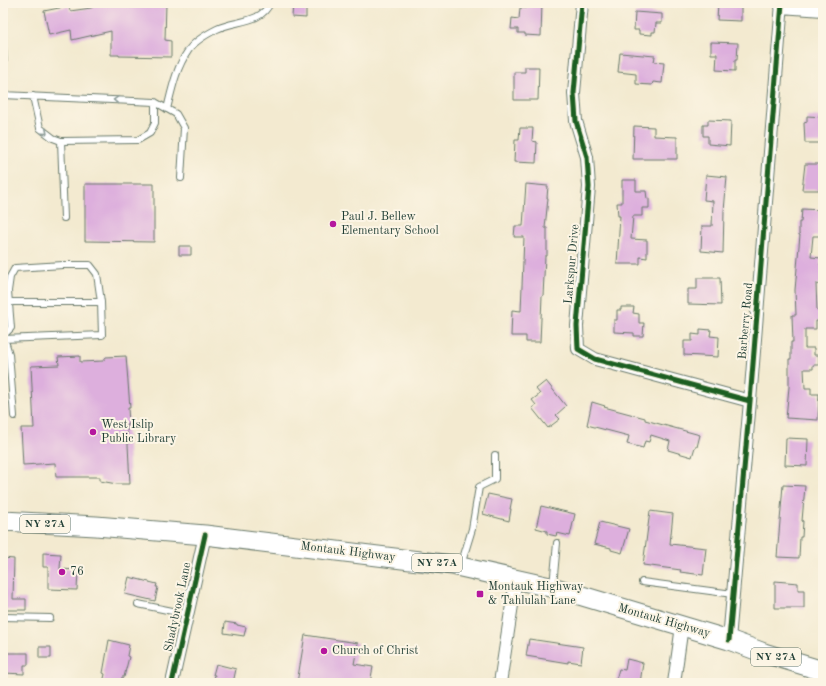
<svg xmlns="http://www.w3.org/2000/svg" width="826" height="686" viewBox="0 0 826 686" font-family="'Old Standard TT',serif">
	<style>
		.building { fill: #ddafdd }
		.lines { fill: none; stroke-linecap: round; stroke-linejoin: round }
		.lane-casing { stroke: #697a6b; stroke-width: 8 }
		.street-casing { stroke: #697a6b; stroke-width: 14 }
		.primary-casing { stroke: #697a6b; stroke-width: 21 }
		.lane { stroke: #fff; stroke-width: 6 }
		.street { stroke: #fff; stroke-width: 12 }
		.primary { stroke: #fff; stroke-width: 19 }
		.cycleway-casing { stroke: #fcf5e5; stroke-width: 8 }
		.cycleway { stroke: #1b5e20; stroke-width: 5 }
		.oneway { stroke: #8f9e9a }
		.poi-dot { fill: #b5179e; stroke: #fcf5e5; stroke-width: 1.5 }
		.labels { text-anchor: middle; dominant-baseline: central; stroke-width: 4; stroke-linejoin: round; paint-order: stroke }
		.shield { fill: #fcf5e5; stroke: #617469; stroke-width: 1 }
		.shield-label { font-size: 11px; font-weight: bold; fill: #1f3d34 }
		.poi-label { font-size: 12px; fill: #1f3d34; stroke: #fcf5e5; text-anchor: start }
		.street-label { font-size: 12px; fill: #1f3d34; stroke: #fcf5e5 }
	</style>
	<rect width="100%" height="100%" fill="#fcf5e5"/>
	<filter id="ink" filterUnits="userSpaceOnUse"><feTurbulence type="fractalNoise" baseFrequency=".025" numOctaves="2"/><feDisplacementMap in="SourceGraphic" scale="8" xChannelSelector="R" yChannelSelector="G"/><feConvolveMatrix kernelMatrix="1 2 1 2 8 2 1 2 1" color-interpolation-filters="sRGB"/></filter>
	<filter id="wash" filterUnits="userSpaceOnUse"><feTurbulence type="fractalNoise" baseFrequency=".012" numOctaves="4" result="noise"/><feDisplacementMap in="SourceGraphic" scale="16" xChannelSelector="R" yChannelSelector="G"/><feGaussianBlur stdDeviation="0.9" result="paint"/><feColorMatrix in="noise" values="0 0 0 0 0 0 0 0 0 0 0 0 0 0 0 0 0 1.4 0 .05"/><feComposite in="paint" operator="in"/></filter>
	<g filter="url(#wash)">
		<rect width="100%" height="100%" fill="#f3ead0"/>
		<g id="blocks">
			<path class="building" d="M100 3H166L165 40 171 41V57L119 56V55H111V31L72 40 71 30 49 35 44 11 69 6 70 11 91 8Z
				M293 3H306V18L292 17Z
				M527 3H542L541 36 525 35V33H518V29H511L512 18 519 19 520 8H527Z
				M718 3H741V21L717 20Z
				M635 12 662 14V23H656L655 32H652V35L639 34V30H634Z
				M711 42 738 43 737 60H735V71L716 70 717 54H711Z
				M620 53 655 56 654 62 664 63 662 83 653 82 652 85 636 84V74L618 72Z
				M525 67H539L538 100H514V72H525Z
				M807 116 823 117V143H805L804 123 807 122Z
				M708 120 731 121 730 146 708 144V136H703V125H708Z
				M634 126 654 127V136L677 137V159H633Z
				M520 128H533L532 141 537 142 536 163 514 162 515 140H519Z
				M805 164H823V190H802Z
				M706 175 727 177 724 211 723 253 701 251 702 226H712L713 201 704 200Z
				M622 180H636V191H646L647 199 649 198V208H642V216H633L631 239 647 240V258L640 257V264H617L620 216H618L617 203H622Z
				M85 184H154V242L85 241Z
				M526 184 548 186 547 198H548L545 228H547V256H545L543 296H542L540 342H526V336H511L512 310 521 311 524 237H514L515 226H523Z
				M802 209 823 210 822 236H813L811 257 821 258 820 265H823V285L816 284 817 310H822V321H816V329H805V348H814V355H819V365H813V369H804L805 388H811V394H819L818 420 786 418 789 387V359H791V342H793L792 315H796L795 290 800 235H799V222H801Z
				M179 246H191V255H179Z
				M697 278H720L721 305 688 304V289H697Z
				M621 307H634L633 313 639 314V323H644L643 336H634V333L614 332V320H617V310H621Z
				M700 329 711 330 710 336 719 337 718 357 684 355V341H692V334L700 335Z
				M80 356V362L103 361 106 357 126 356 130 408H128L129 425H127L130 484H117L100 481V477H56L55 463 23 465 21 428H34L31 366 59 365 58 357Z
				M546 381 566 406 556 415 560 419 548 428 532 408 536 405 532 400 540 394 536 389Z
				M592 402 605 406 604 407 645 418V420L700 435 697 447H695L692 457 668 450 670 441 651 435 649 442 645 441 643 448 627 444 629 436 587 425Z
				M786 438 808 439 807 466 785 465Z
				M783 485 805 486 802 521H803L802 537H800L799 558 777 557Z
				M488 494 512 499 510 509H511L509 521 483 514Z
				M541 506 575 514 570 536 557 533 556 536 547 534V531L536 528Z
				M650 511 673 514 670 544 706 548 703 575 680 572 681 570 643 565Z
				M600 522 629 529 622 553 611 550V548L594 544Z
				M43 553 61 554 60 569 78 570 77 590 48 589V567H43Z
				M3 558 14 559 13 599H26V610H3Z
				M129 577 157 584 156 587H158L155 601 125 594Z
				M775 581 798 583V590H804V608H775Z
				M225 622 237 624V625L246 627 244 636 224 633Z
				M305 635 358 643 354 664 373 667 370 683H297Z
				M529 639 583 647 581 663 568 661V663L526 656Z
				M109 640 129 645 127 656 129 657 124 677H122L121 683H103L105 674 103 673Z
				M39 647H51V658H39Z
				M3 653H28V665H24V674L4 673Z
				M627 659 643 663 640 683H615L619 669 625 670Z
				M216 664 236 669 233 683H213L215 675H213Z"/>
		</g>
	</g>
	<g filter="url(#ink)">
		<use href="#blocks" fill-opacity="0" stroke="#697a6b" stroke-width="1"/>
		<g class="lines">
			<defs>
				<path id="lane" d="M3 47 5 95
					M3 95 155 102 176 114 184 128 181 178
					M33 96 40 128 53 138 61 141 138 140 150 133 155 123V102
					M167 109C172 89 176 68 188 51 194 41 207 34 217 29 235 20 261 24 270 3
					M61 141 64 218
					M9 302H101
					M3 336 11 328 8 291 10 277 15 268 63 265H90L97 274 101 302 102 335 3 339
					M3 342 6 344 9 354 14 416
					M461 565 472 529 479 487 495 479V455
					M642 582 733 594
					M553 586 557 543
					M138 604 187 614
					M3 617 50 618"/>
				<path id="street" d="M582 3 574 93 576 121 587 157 589 187 577 326 578 349 595 359 750 401
					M781 7 823 10
					M729 640 750 401 782 3
					M172 683 205 535
					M500 683 516 579
					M674 683 682 626"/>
				<path id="primary" d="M3 521 96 526 205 535 452 565 559 589 729 640 764 653 823 671"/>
			</defs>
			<use href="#lane" class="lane-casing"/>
			<use href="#street" class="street-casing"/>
			<use href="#primary" class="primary-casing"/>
			<use href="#lane" class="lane"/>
			<use href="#street" class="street"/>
			<use href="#primary" class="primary"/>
			<defs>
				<path id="cycleway" d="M582 3 574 93 576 121 587 157 589 187 577 326 578 349 595 359 750 401
					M729 640 750 401 782 3
					M172 683 205 535"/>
			</defs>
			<use href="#cycleway" class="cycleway-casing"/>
			<use href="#cycleway" class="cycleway"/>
		</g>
		<defs><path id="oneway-chevron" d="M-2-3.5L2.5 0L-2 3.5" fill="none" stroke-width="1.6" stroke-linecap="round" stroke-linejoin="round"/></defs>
		<g class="oneway">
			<use href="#oneway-chevron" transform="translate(116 100) rotate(-177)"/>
			<use href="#oneway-chevron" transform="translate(45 132) rotate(40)"/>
		</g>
	</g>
	<g class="poi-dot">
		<circle cx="333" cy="224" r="4"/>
		<circle cx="93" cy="432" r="4"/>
		<circle cx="62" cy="572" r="4"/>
		<rect x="476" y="590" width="8" height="8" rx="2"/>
		<circle cx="324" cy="651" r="4"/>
	</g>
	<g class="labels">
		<g class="shield">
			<rect x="20" y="515" width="50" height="18" rx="3"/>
			<rect x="412" y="554" width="50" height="18" rx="3"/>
			<rect x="751" y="648" width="50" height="18" rx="3"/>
		</g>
		<g class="shield-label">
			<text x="45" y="524">NY 27A</text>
			<text x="437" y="563">NY 27A</text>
			<text x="776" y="657">NY 27A</text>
		</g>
		<g class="poi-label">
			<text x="341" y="217">Paul J. Bellew<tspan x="341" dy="14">Elementary School</tspan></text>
			<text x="101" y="425">West Islip<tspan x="101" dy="14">Public Library</tspan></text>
			<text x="70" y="572">76</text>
			<text x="488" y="587">Montauk Highway<tspan x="488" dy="14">&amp; Tahlulah Lane</tspan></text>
			<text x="332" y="651">Church of Christ</text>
		</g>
		<g class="street-label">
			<text transform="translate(572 264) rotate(-85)">Larkspur Drive</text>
			<text transform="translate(746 321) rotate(-85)">Barberry Road</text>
			<text transform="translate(348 552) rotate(7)">Montauk Highway</text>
			<text transform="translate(178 607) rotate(-78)">Shadybrook Lane</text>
			<text transform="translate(664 621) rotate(16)">Montauk Highway</text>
		</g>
	</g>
	<rect width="826" height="686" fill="none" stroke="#fcf5e5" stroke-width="16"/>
</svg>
